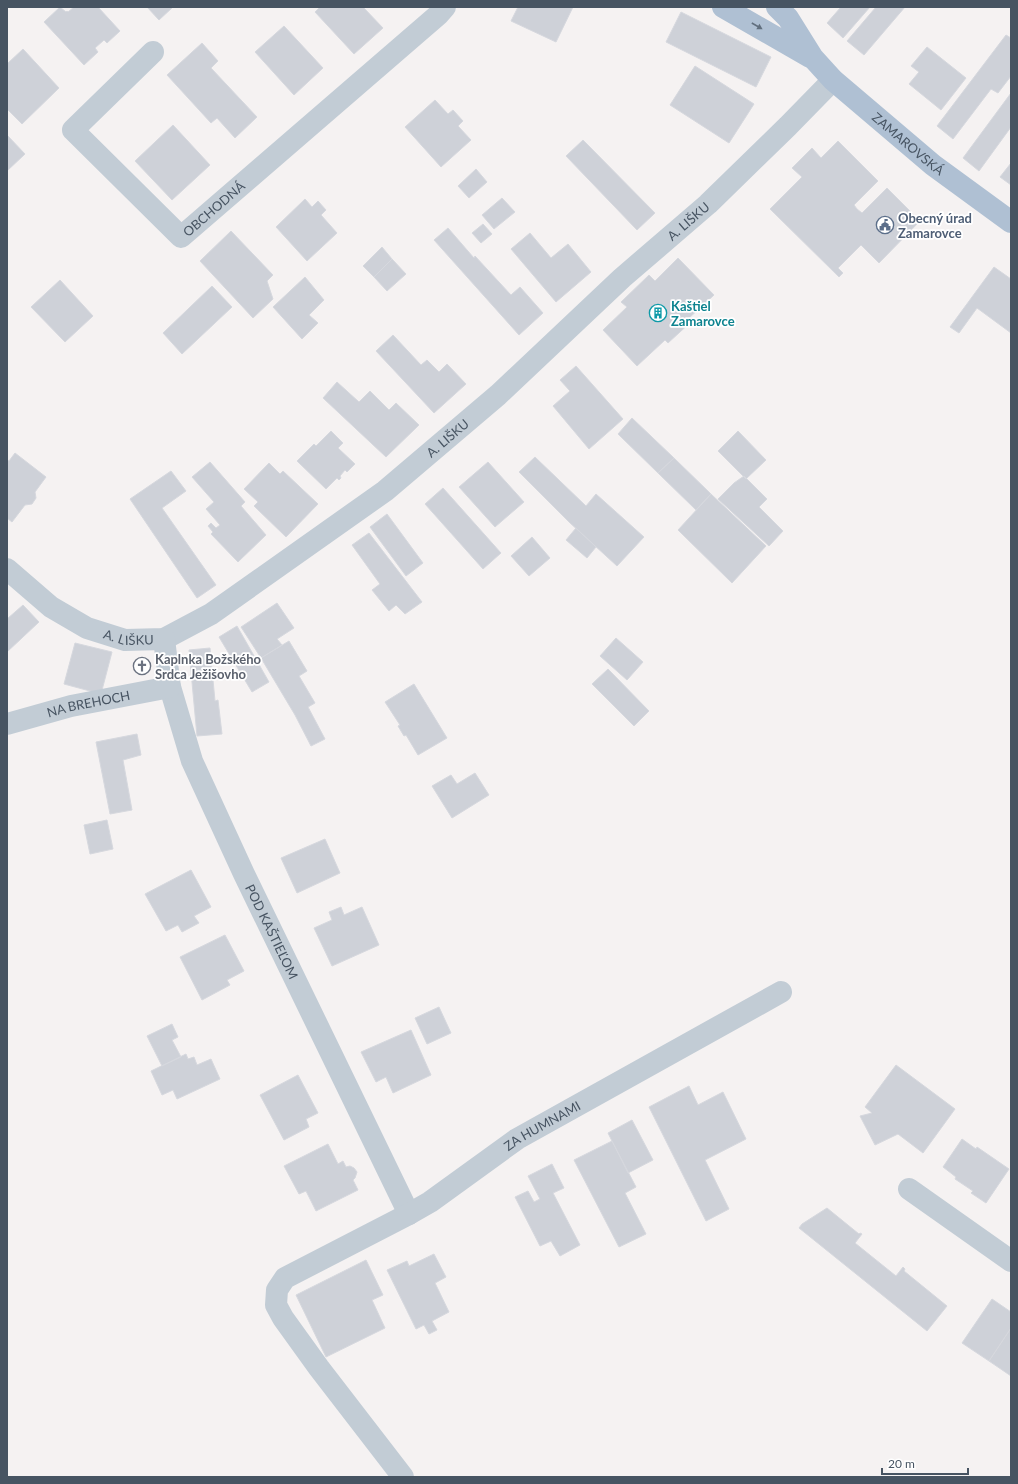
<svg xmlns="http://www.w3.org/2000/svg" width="1018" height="1484" viewBox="0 0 1018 1484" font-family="Lato,sans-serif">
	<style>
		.building { fill: #ced1d8; stroke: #d6d8de }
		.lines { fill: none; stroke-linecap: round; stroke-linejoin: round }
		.minor { stroke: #c2ccd5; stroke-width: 22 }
		.major { stroke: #afc0d3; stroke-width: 22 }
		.oneway { fill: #616f7e }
		.labels { text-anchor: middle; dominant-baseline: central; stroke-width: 3.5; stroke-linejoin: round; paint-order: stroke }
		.street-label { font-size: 13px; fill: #475462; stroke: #fff }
		.service-label { font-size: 13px; font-weight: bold; fill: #4e5e75; stroke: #fff; text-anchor: start }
		.culture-label { font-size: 13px; font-weight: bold; fill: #0d838f; stroke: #fff; text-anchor: start }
		.worship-label { font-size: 13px; font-weight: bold; fill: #5b616d; stroke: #fff; text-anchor: start }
	</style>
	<rect width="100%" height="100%" fill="#f5f2f2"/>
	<path class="building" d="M60 7 66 12 67 11 68 12 74 7H98L120 31 107 43 104 40 95 48 98 52 84 65 44 22Z
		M147 7H173L159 20Z
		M320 7H363L383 28 354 54 315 12Z
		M518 7H573L556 42 511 21Z
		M841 7H870L843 38 827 23Z
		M876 7H905L864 55 847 41Z
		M681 12 771 57 756 87 666 42Z
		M284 26 323 68 294 95 255 52Z
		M1006 35 1011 38V76L998 93 991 89 953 139 937 126Z
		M202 43 218 61 211 68 257 117 235 138 217 118 211 123 167 75Z
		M927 47 966 78 941 110 909 84 919 72 911 66Z
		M23 49 59 88 22 124 7 109V64Z
		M695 66 754 104 729 143 670 105Z
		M1011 93V127L979 171 963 158Z
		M435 100 448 114 453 110 463 121 458 126 471 140 441 167 405 127Z
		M173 125 210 165 172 200 135 161Z
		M7 135 25 154 7 171Z
		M583 140 655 213 637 230 566 156Z
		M838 141 878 181 854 205 857 209 862 213 887 188 920 221 879 263 861 245 838 268 843 273 839 277 770 209 802 177 792 168 812 148 821 158Z
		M1011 163V185L1000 177Z
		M476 169 487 182 469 198 458 186Z
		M502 198 515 212 494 229 482 215Z
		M305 199 312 207 318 201 326 210 321 215 337 233 307 261 276 227Z
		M483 224 492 234 481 243 472 233Z
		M448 228 474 258 475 256 511 295 520 287 543 313 519 335 434 240Z
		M231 231 273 275 267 281 273 299 253 318 200 261Z
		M530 233 551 258 568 244 591 272 556 302 511 249Z
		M382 247 392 259 374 277 363 266Z
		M678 258 714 295 689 318 692 321 668 343 665 340 637 366 603 330 627 307 621 302 649 275 655 281Z
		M392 259 406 274 387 291 374 277Z
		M994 267 1011 279V333L977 308 959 333 950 327Z
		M305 277 324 300 309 315 318 323 302 339 273 307Z
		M60 280 93 316 65 342 31 307Z
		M212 286 232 307 182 354 163 333Z
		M393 335 421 365 427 360 439 372 447 364 466 384 434 413 376 351Z
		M576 366 623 419 589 449 553 406 570 391 560 380Z
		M337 382 359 402 370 391 389 410 396 403 419 425 386 457 323 398Z
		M632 418 674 458 658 473 618 434Z
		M331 431 343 443 338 448 355 464 347 472 345 470 340 476 341 478 339 480 337 478 326 489 297 461 314 444 316 446Z
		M738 431 766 460 746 479 718 451Z
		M15 453 46 477 35 492 36 498 32 504 25 505 12 522 7 518V460L9 461Z
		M535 457 586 506 596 494 644 537 617 566 569 522 519 472Z
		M674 458 711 494 696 510 658 473Z
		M210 462 245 502 241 506 266 535 238 562 211 534 213 532 208 526 211 523 216 528 220 525 206 509 214 502 192 477Z
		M488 462 524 502 495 527 459 487Z
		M269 463 280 474 283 471 318 504 286 537 254 506 258 502 244 489Z
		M171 471 186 491 162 508 216 585 197 598 130 499Z
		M744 476 767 499 759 507 783 531 769 546 718 499 734 483Z
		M443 488 501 553 483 569 425 504Z
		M711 494 766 546 732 583 678 530Z
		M387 514 423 563 406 576 370 527Z
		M576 528 596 547 587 558 566 540Z
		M369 533 422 602 405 614 396 605 389 611 372 590 380 584 352 545Z
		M532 537 550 558 529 576 511 556Z
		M277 603 294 628 277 639 282 645 261 658 241 627Z
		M23 605 39 622 7 652V619Z
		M237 626 269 682 252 692 219 637Z
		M616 638 643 662 627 680 600 656Z
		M289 641 307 671 299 676 315 703 308 707 325 739 311 746 295 715 261 658Z
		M75 643 112 652 101 694 64 684Z
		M210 648 215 701 218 700 222 734 197 736 189 650Z
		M144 658 149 668 140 673 135 663Z
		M608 669 649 711 634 726 592 684Z
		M414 684 447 738 418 755 406 735 404 736 398 726 400 725 385 702Z
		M137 734 141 755 123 760 132 810 110 814 96 742Z
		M475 773 489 795 452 818 432 786 451 775 457 784Z
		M107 820 113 849 90 854 84 825Z
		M325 839 340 873 297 893 281 858Z
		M191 870 211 907 194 916 199 923 182 932 178 925 166 931 145 894Z
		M341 907 344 915 362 907 379 945 332 966 314 928 332 920 329 912Z
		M225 935 244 971 227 980 230 985 202 1000 180 957Z
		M439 1007 451 1033 427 1044 415 1018Z
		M172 1024 178 1037 172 1040 181 1057 162 1066 147 1036Z
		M411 1030 431 1075 393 1093 386 1077 376 1082 361 1052Z
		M186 1054 188 1059 194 1057 197 1065 211 1059 220 1079 177 1099 173 1090 162 1095 151 1071Z
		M896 1065 955 1109 923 1153 898 1134 875 1145 860 1116 872 1113 865 1107Z
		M298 1075 318 1113 306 1119 309 1127 284 1140 260 1095Z
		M689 1086 698 1105 723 1092 746 1139 705 1160 729 1209 706 1221 649 1107Z
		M632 1120 653 1160 628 1173 608 1133Z
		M962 1139 976 1149 977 1147 1009 1169 986 1203 971 1193 973 1191 955 1179 956 1177 943 1167Z
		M612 1141 636 1187 625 1193 646 1234 619 1247 574 1160Z
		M328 1144 338 1164 343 1161 346 1167 350 1166 354 1168 357 1172 355 1178 353 1180 358 1190 316 1211 306 1191 299 1194 284 1166Z
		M552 1164 564 1188 553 1193 580 1245 560 1256 551 1241 540 1246 515 1197 528 1191 534 1202 540 1199 528 1176Z
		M827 1208 859 1234 860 1233 862 1234 855 1243 896 1276 903 1267 905 1269 904 1271 947 1306 927 1331 799 1228 802 1224Z
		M434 1254 446 1277 435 1283 449 1312 432 1321 437 1330 429 1334 424 1325 416 1329 387 1270 407 1261 409 1266Z
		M366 1260 383 1295 372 1300 385 1328 326 1357 296 1295Z
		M992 1299 1011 1312V1328L989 1361 962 1343Z
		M1011 1328V1376L989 1361Z"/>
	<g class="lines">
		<g class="minor">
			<path id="s1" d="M153 52 73 130 181 237 438 15 445 7"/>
			<path id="s2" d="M7 569 51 607 87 628 125 640 164 639 211 614 385 491 498 395 622 278 708 204 788 126 833 80"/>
			<path id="s3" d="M164 639 170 687 192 761 244 874 409 1214"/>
			<path id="s4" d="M7 724 71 706 170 687"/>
			<path d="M909 1189 1011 1261"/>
			<path id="s5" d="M403 1477 319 1368 283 1318 276 1305 277 1290 285 1278 409 1214 430 1202 517 1139 781 992"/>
		</g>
		<g class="major">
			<path d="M723 7 810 57"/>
			<path id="s6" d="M777 7 788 18 813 58 833 80 933 165 1011 222"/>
		</g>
	</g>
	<defs><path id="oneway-solid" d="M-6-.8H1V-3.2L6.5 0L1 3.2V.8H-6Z"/></defs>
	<use class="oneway" href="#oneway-solid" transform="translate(757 26) rotate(30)"/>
	<defs>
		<symbol id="civic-ring" viewBox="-11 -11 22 22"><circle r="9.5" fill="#fff" stroke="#5c6f8a" stroke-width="1.5"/><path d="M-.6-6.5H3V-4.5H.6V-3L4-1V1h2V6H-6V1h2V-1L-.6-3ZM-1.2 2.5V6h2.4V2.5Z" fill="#5c6f8a"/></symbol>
		<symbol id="building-ring" viewBox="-11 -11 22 22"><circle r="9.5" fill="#fff" stroke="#0f9aa8" stroke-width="1.5"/><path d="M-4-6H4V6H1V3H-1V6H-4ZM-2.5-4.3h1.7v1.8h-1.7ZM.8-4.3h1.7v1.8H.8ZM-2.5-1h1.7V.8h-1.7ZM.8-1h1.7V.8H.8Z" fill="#0f9aa8"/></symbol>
		<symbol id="church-ring" viewBox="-11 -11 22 22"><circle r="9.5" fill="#fff" stroke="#6b7280" stroke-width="1.5"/><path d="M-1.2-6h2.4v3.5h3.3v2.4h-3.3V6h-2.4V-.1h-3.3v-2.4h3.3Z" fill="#6b7280"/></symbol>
	</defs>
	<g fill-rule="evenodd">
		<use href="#civic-ring" x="875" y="215" width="20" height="20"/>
		<use href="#building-ring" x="648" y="303" width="20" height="20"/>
		<use href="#church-ring" x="132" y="656" width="20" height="20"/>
	</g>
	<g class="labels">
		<g class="street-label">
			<text stroke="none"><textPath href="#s6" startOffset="191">ZAMAROVSKÁ</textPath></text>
			<text stroke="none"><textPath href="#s1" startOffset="307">OBCHODNÁ</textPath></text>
			<text stroke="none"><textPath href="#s2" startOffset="851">A. LIŠKU</textPath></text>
			<text stroke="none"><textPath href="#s2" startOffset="527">A. LIŠKU</textPath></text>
			<text stroke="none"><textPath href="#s2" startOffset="143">A. LIŠKU</textPath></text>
			<text stroke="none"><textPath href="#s4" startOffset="84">NA BREHOCH</textPath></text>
			<text stroke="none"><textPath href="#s3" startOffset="314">POD KAŠTIEĽOM</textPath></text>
			<text stroke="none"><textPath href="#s5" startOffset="543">ZA HUMNAMI</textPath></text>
		</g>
		<g class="service-label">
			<text x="898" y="218">Obecný úrad<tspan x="898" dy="15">Zamarovce</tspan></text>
		</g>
		<g class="culture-label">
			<text x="671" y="306">Kaštiel<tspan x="671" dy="15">Zamarovce</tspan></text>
		</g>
		<g class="worship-label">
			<text x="155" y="659">Kaplnka Božského<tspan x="155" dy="15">Srdca Ježišovho</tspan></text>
		</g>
	</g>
	<rect width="1018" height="1484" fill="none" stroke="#475462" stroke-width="16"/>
	<path d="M882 1468v6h86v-6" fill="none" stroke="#475462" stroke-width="2"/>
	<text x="888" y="1468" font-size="12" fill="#475462" stroke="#ffffff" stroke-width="3" paint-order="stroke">20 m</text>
</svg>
